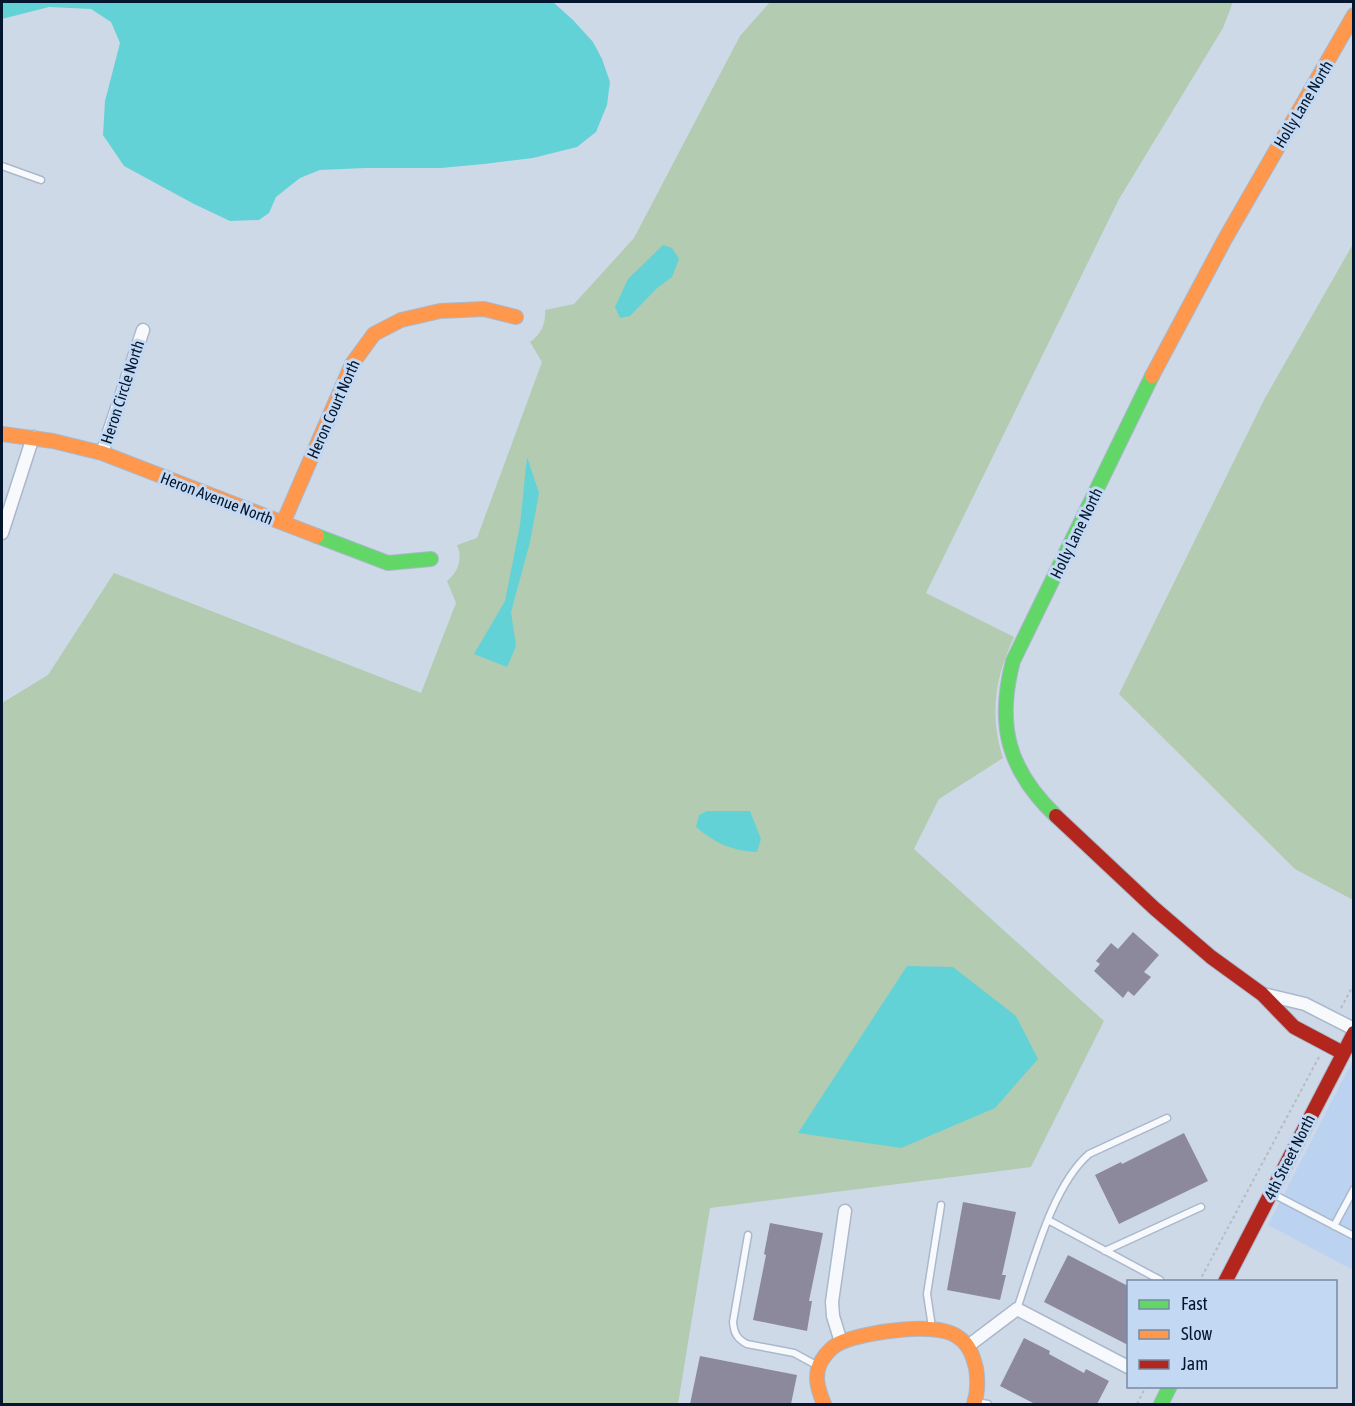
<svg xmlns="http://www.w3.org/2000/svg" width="1355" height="1406" viewBox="0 0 1355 1406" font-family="'Asap Condensed',sans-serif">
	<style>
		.built { fill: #bbd2f0 }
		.green { fill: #b2cbb1 }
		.water { fill: #63d2d6 }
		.building { fill: #8d899c }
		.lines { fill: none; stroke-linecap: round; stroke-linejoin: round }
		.lane-casing { stroke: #a9b8cb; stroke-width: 9 }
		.street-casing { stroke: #a9b8cb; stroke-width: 15 }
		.fast-casing { stroke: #a9b8cb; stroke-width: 16 }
		.slow-casing { stroke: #a9b8cb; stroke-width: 16 }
		.jam-casing { stroke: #a9b8cb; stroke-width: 16 }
		.path { stroke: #b5bbc1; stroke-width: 2; stroke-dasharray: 3 3; stroke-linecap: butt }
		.lane { stroke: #f8f9fc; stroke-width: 6 }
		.street { stroke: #f8f9fc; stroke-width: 12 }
		.fast { stroke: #63d668; stroke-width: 14 }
		.slow { stroke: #ff974d; stroke-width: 14 }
		.jam { stroke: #b3261e; stroke-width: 14 }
		.labels { text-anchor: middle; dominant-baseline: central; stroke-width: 6; stroke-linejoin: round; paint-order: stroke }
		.street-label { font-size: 16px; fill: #03162d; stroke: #c3d8f2 }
	</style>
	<rect width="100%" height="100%" fill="#ced9e8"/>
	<path class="built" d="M1353 1060V1270L1268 1225Z"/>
	<path class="green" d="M770 2H1233L1223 28 1119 199 926 593 1014 637C995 678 989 714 1003 758L939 799 914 849 1104 1021 1031 1167 710 1208 678 1404H2V703L48 675 114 573 421 693 456 603 447 581C458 572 463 559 457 545L477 538 542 362 530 342C541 334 546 324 545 310L574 304 634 238 740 36Z
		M1353 244V900L1295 869 1119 694 1265 398Z"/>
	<path class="water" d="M2 2H553L573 20 593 42 602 59 610 82 607 105 596 132 577 147 533 158 484 164 441 168H365L320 170 300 178 276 197 269 213 259 220 230 221 194 204 124 166 103 135 105 101 120 43 111 22 91 9 49 7 2 19Z
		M663 245 672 248 679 259 672 277 656 289 630 316 620 318 615 307 628 279Z
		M527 457 539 493 530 542 511 612 516 646 507 667 474 654 505 601 520 525Z
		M707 811H750L761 839 757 852C732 851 715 843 696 827L699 815Z
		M907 966 953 967 1016 1016 1038 1059 995 1108 901 1148 798 1133Z"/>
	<path class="building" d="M1133 932 1159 955 1144 972 1151 977 1134 996 1128 991 1123 998 1094 971 1100 964 1096 961 1111 943 1118 949Z
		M1184 1133 1208 1181 1119 1224 1095 1175 1121 1162 1122 1164Z
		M963 1202 1016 1212 1002 1275H1006L1000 1300 947 1290Z
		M770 1223 823 1233 809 1301H812L807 1331 753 1320 766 1255 764 1254Z
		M1068 1255 1128 1286V1345L1044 1302Z
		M1024 1338 1050 1351 1049 1354 1084 1373 1086 1369 1109 1381 1097 1404H1035L1000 1386Z
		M700 1356 797 1375 791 1404H690Z"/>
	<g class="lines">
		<defs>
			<path id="lane" d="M2 166 41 180
				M1271 1193 1354 1236
				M1048 1220 1160 1280
				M1334 1226 1354 1189
				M748 1235 733 1322C734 1333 737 1339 747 1344L794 1353 818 1366
				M1105 1251 1201 1207
				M1017 1309C1033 1263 1052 1186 1089 1154L1167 1118
				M932 1327 927 1294 941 1205
				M976 1402 988 1404"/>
			<path id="street" d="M102 453 143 330
				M2 533 33 437
				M1263 994 1305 1004 1354 1029
				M841 1342 833 1316 832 1302 845 1211
				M968 1346 1017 1309 1128 1367"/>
			<path id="fast" d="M317 536 388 563 431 559
				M1056 816C1008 770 996 725 1013 661L1152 376
				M1161 1404 1170 1386"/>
			<path id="slow" d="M1152 376 1225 239 1354 15
				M2 434 53 441 102 453 317 536
				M283 523 352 364 374 334 401 320 440 311 484 309 516 317
				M824 1404C818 1390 813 1374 822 1360 826 1353 834 1345 842 1342 866 1332 936 1321 958 1337 969 1344 973 1356 976 1368 978 1380 978 1392 974 1404"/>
			<path id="jam" d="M1056 816 1154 908 1211 957 1262 994 1294 1027 1343 1053
				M1225 1282 1354 1033"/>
		</defs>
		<use href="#lane" class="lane-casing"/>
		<use href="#street" class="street-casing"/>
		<use href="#fast" class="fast-casing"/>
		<use href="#slow" class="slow-casing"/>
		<use href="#jam" class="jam-casing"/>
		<path class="path" d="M1341 1008 1354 984
			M1199 1282 1319 1057
			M1137 1404 1146 1386"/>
		<use href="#lane" class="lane"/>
		<use href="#street" class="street"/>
		<use href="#fast" class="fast"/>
		<use href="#slow" class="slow"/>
		<use href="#jam" class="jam"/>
	</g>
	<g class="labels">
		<g class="street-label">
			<text transform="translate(1303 104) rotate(-59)">Holly Lane North</text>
			<text transform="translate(122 392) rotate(-72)">Heron Circle North</text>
			<text transform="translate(333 409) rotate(-66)">Heron Court North</text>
			<text transform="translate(217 498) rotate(21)">Heron Avenue North</text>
			<text transform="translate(1076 533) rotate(-64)">Holly Lane North</text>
			<text transform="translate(1289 1157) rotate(-63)">4th Street North</text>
		</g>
	</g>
	<rect width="1355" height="1406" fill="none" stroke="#03162d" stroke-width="6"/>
	<rect x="1127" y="1280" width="210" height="108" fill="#c3d8f2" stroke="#768aa3" stroke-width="1.5"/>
	<rect x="1139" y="1300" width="30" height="9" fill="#63d668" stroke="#768aa3" stroke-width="1.5"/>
	<text x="1181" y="1310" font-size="18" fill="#03162d">Fast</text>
	<rect x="1139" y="1330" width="30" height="9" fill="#ff974d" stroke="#768aa3" stroke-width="1.5"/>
	<text x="1181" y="1340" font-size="18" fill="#03162d">Slow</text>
	<rect x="1139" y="1360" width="30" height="9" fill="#b3261e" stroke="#768aa3" stroke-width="1.5"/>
	<text x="1181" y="1370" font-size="18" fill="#03162d">Jam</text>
</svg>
